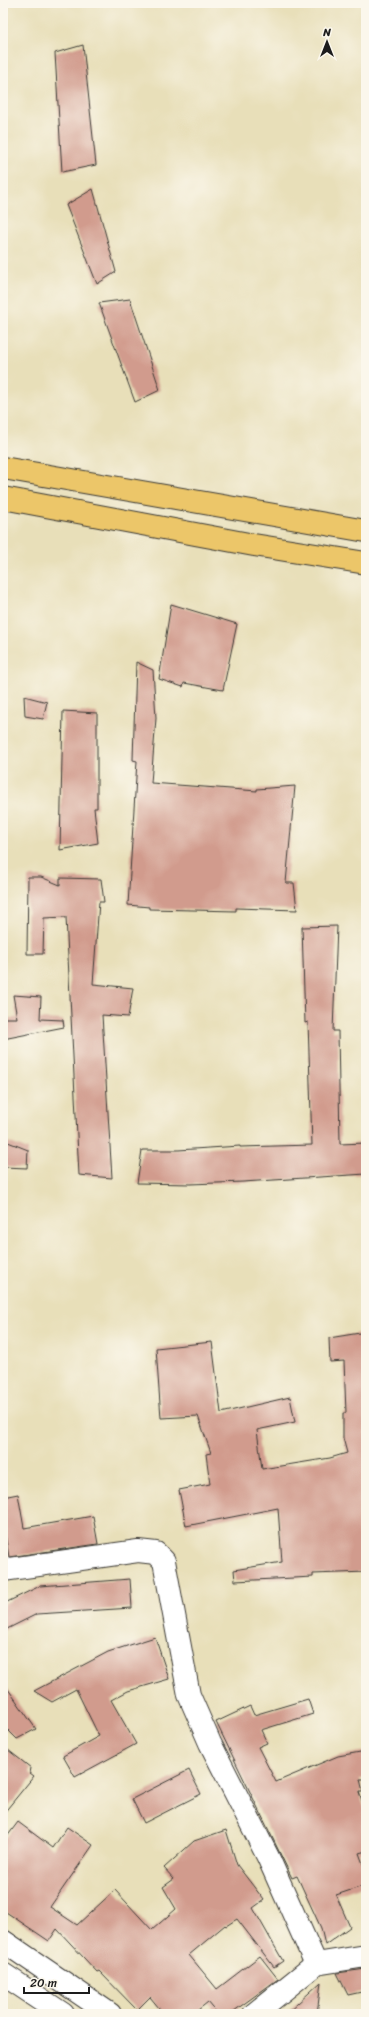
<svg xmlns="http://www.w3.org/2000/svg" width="369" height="2017" viewBox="0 0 369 2017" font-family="Sriracha,sans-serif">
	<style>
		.building { fill: #d19b8d }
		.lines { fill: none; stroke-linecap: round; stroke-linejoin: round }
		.minor-casing { stroke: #3b3934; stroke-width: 24 }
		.major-casing { stroke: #3b3934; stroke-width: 24 }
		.minor { stroke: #fff; stroke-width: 22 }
		.major { stroke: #ecc669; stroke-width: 22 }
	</style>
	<rect width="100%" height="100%" fill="#fbf7ec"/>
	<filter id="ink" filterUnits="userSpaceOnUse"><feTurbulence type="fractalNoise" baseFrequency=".025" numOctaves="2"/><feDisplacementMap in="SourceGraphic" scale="8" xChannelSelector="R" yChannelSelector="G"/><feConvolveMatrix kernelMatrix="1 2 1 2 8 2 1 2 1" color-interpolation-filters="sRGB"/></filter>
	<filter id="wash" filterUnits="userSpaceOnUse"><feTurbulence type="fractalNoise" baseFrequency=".012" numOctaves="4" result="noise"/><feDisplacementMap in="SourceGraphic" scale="16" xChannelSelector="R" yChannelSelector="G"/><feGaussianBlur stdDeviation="0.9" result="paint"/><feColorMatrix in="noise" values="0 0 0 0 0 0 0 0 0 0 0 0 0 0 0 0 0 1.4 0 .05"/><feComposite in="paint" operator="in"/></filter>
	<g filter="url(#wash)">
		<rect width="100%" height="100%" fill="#e8dfb9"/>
		<g id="blocks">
			<path class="building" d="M83 45 96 165 62 172 55 53Z
				M93 189 116 272 97 284 66 205Z
				M130 299 160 390 135 402 99 303Z
				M171 604 237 624 223 690 184 683 183 687 159 679Z
				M136 662 153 670 156 718 151 783 257 791V789L295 786 286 883H294L297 910 236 908V911L149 909V907L128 905 137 761 133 760Z
				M24 696 47 702 43 719 25 716Z
				M63 711 97 713V808H94L98 843 60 850Z
				M28 877H41L60 885V878L101 879 104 902H99L93 984 133 988 128 1017 102 1015 112 1178 79 1175 66 917 44 918 43 954H27Z
				M337 926 333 1031H338L340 1144 366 1143V1174L243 1182 190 1184 137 1183 142 1150H178L240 1146V1147L312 1145 308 1022 305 1023 302 927Z
				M13 995 41 997 40 1019 63 1020 64 1027 3 1039V1018H17Z
				M3 1140 28 1150 27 1168 3 1167Z
				M366 1332V1572L313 1574V1577L235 1581 234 1570 282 1562 278 1508 186 1526 179 1490 210 1484 206 1454 211 1453 198 1416 161 1418 156 1348 212 1342 221 1413 290 1397 295 1422 257 1430 262 1469 330 1458 347 1453 343 1438V1413H346L344 1361 330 1362 329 1338Z
				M18 1494 24 1528 93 1516 98 1544 9 1557 3 1522V1497Z
				M130 1579 132 1608 37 1614 3 1631V1604L40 1586Z
				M155 1637 169 1679 128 1691 111 1700 136 1744 75 1777 63 1756 99 1736 76 1689 52 1702 34 1691 108 1652Z
				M3 1682 36 1729 17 1739 3 1725Z
				M308 1699 313 1714 261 1730 267 1743 258 1747 276 1782 338 1756 366 1751V1779H360L363 1792H359L366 1812V1851L359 1853 366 1872V1885L336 1895 350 1927 325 1945 321 1928 297 1876 292 1878 216 1722 250 1706 254 1715Z
				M3 1746 31 1768 30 1773 34 1776 3 1814Z
				M189 1770 201 1794 144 1823 132 1799Z
				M18 1822 53 1848 67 1827 93 1845 50 1907 77 1925 115 1890 152 1930 176 1909 163 1887 174 1879 164 1868 194 1841 226 1830 237 1865 264 1900 253 1908 283 1961 274 1967 237 1919 226 1926 225 1925 189 1955 217 1989 260 1956 278 1979 230 2014H218L208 2002 193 2014H164L150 1997 137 2010 99 1971 97 1972 57 1929 49 1941 3 1910V1842Z
				M366 1969V1991L348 1995 337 1973Z
				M321 1982 317 2014H286Z"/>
		</g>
	</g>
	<g filter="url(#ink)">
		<use href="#blocks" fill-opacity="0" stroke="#3b3934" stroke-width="1"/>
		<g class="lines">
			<defs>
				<path id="minor" d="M3 1570 138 1551 156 1553 164 1561 189 1695 210 1743 268 1857 316 1964
					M3 1941 110 2014
					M3 1974 63 2014
					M254 2014 316 1964 366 1956"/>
				<path id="major" d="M3 468 366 531
					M3 498 254 545 366 563"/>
			</defs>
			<use href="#minor" class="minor-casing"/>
			<use href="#major" class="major-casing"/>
			<use href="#minor" class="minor"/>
			<use href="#major" class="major"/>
		</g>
	</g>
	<rect width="369" height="2017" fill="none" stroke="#fbf7ec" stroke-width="16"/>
	<g transform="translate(327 42)" stroke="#fbf7ec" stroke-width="3" paint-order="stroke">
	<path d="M0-3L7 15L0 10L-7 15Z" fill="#1c1c1c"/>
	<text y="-6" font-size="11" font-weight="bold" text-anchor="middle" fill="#1c1c1c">N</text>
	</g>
	<path d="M24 1987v6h65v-6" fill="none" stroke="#1c1c1c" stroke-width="2"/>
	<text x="30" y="1987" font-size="12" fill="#1c1c1c" stroke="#fbf7ec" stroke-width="3" paint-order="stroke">20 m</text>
</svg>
